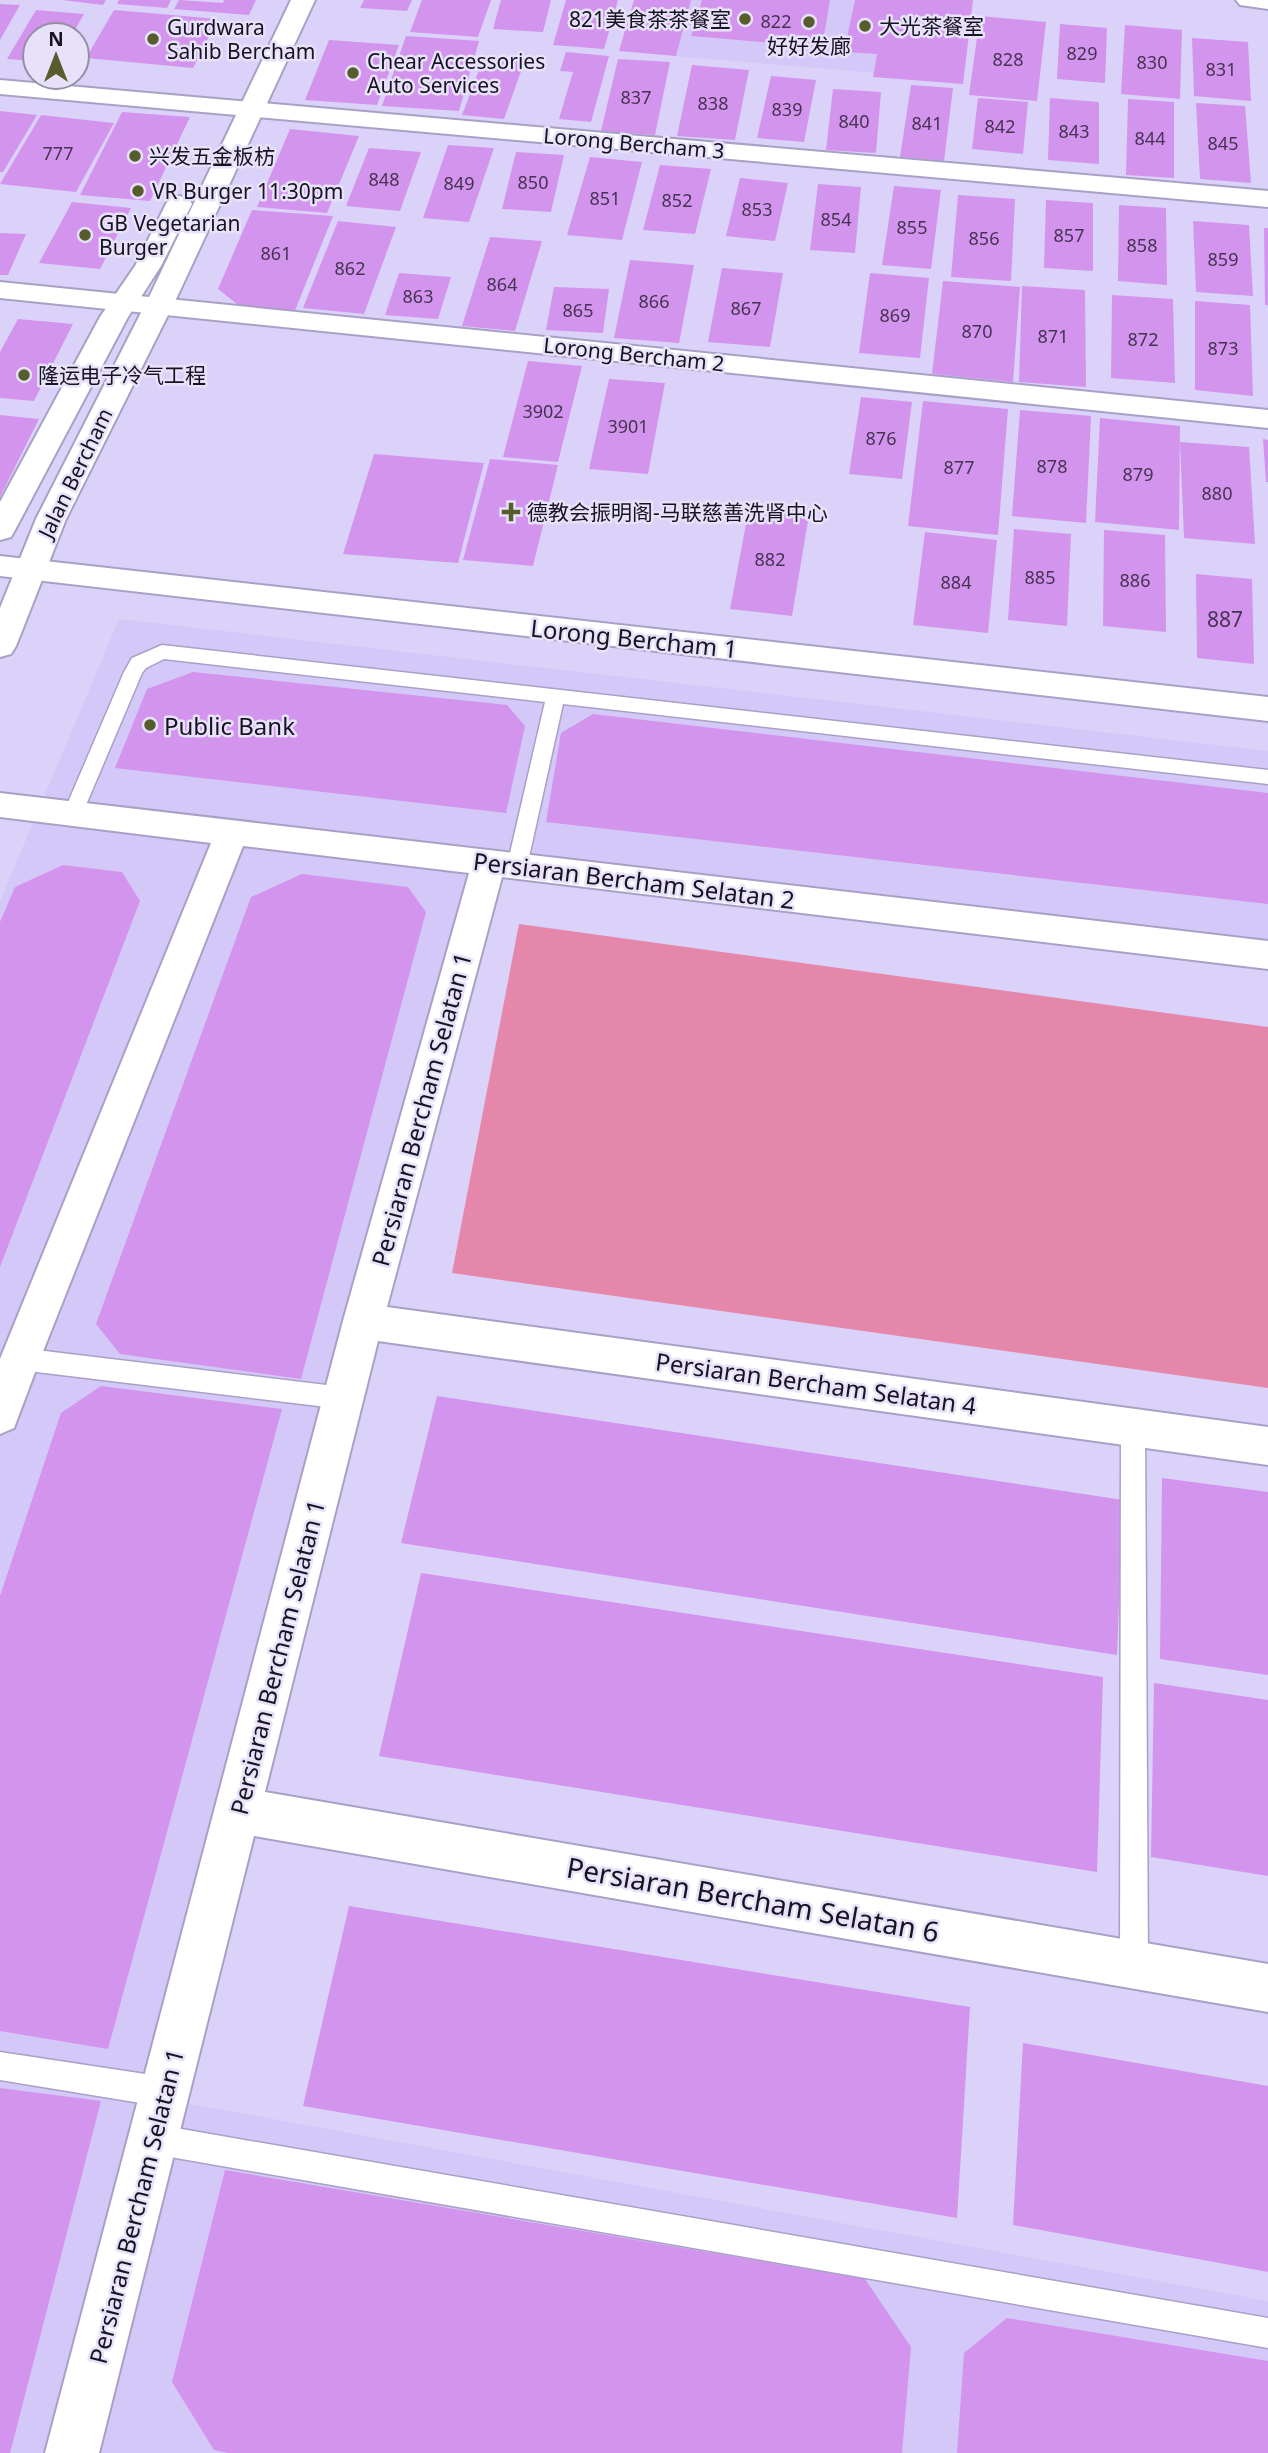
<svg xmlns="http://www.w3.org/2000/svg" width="1268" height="2453" viewBox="0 0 1268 2453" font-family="'Noto Sans','Noto Sans SC',sans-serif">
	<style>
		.built { fill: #d3c8f7 }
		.green { fill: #e586ab }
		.building { fill: #d394ed }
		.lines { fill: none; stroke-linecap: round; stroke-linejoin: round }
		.service-casing { stroke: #a9a0c6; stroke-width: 3 }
		.minor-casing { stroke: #a9a0c6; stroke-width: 4 }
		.tertiary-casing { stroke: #a9a0c6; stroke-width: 4 }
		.primary-casing { stroke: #a9a0c6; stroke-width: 4 }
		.service { fill: #fff; fill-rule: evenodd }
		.minor { fill: #fff; fill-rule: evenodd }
		.tertiary { fill: #fff; fill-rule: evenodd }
		.primary { fill: #fff; fill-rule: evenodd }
		.poi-dot { fill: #565c2b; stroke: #e7e1fa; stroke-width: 2.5 }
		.labels { text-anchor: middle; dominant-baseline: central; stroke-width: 5; stroke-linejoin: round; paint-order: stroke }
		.far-number-label { font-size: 18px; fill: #463354 }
		.far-poi-label { font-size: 21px; fill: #171321; stroke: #e7e1fa; text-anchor: start }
		.far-street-label { font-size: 21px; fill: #171321; stroke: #e7e1fa }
		.number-label { font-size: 21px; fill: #463354 }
		.street-label { font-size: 24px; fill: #171321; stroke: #e7e1fa }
		.poi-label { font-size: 24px; fill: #171321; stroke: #e7e1fa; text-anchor: start }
		.near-street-label { font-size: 28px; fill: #171321; stroke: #e7e1fa }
	</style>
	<rect width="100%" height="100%" fill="#dbd2fa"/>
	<path class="built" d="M690 0H888L876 73 675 56Z
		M119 619 1268 751V960L494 868 164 2099 1268 2301V2453H0V901Z"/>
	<path class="green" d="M519 924 1268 1027V1388L452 1273Z"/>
	<path class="building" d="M62 0H106L103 5Z
		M119 0H171L167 8 117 4Z
		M179 0 223 3 224 0H256L249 15 174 9Z
		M364 0H412L407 11 360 8Z
		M422 0H491L478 37 410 32Z
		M501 0H551L543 32 493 29Z
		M566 0H618L604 49 553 45Z
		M634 0H691L676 56 619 51Z
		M702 0H830L822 47 691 36Z
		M855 0H973L963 84 873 77 877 54 844 52Z
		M0 4 20 5 0 40Z
		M36 10 84 14 72 35H35V61L7 59Z
		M114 10 218 19 193 68 86 58Z
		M980 16 1046 22 1037 101 969 95Z
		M1060 24 1107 28 1105 83 1057 79Z
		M1125 25 1182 30 1180 99 1121 94Z
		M406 36 479 41 459 111 382 106Z
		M1192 38 1248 42 1251 101 1194 96Z
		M329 40 399 45 377 105 305 100Z
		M566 52 609 56 591 122 559 119 573 72 560 71Z
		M484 57 525 60 504 119 462 115Z
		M618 59 670 62 655 135 601 131Z
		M692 65 749 70 735 140 677 136Z
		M771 76 816 80 804 142 757 138Z
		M911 85 953 88 944 161 900 157Z
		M833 89 881 92 876 153 826 150Z
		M978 98 1028 102 1023 154 972 149Z
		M1050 98 1099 102V164L1048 160Z
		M1128 99 1174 102V178L1126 175Z
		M1196 103 1245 106 1251 183 1200 179Z
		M0 111 37 115 3 172H0Z
		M122 112 190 117 150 201 80 195Z
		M41 115 114 123 76 192 0 184Z
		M290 129 359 136 327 213 257 207Z
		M448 145 494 148 469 222 423 218Z
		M369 148 421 152 400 211 346 206Z
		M516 152 564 155 551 212 502 209Z
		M590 157 642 162 622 240 567 235Z
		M660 165 711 169 695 234 643 230Z
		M740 178 788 183 775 241 726 236Z
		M818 184 861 187 855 253 810 250Z
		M894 186 941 190 931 269 882 265Z
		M958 195 1015 199 1011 281 951 277Z
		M1046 200 1093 203V271L1044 268Z
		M72 202 131 208 100 269 39 263Z
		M1119 205 1166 208 1167 285 1118 281Z
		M252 210 333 216 294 313 242 308 218 289Z
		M338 221 396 227 364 314 303 308Z
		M1193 221 1249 225 1253 296 1196 292Z
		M1264 228H1268V305H1265Z
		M0 233 26 234 8 275H0Z
		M490 237 542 241 515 331 462 326Z
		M630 260 694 265 679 343 614 338Z
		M722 268 783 273 770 347 708 342Z
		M399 273 451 277 438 319 385 315Z
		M870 273 929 278 920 358 859 353Z
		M943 281 1020 287 1013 382 932 374Z
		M1022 286 1085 290 1086 387 1019 382Z
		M554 287 609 289 603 333 546 330Z
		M1112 295 1173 299 1175 383 1111 378Z
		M1195 301 1250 305 1253 396 1195 390Z
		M18 319 73 324 34 401 0 398V352Z
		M528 361 582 366 558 462 503 457Z
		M609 379 665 383 648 474 589 469Z
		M861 397 912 402 902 479 849 474Z
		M923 401 1008 409 998 535 908 526Z
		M1020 410 1091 416 1086 523 1012 516Z
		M0 415 39 419 0 497Z
		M1100 418 1180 426 1179 530 1095 522Z
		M1263 439 1268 440V482H1266Z
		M1180 442 1249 447 1255 544 1184 538Z
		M374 454 484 463 458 563 343 554Z
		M490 459 558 465 533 566 463 560Z
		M750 503 810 509 792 616 730 609Z
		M1014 529 1071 534 1067 626 1008 620Z
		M1104 530 1165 535 1166 632 1103 626Z
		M925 532 997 540 988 633 913 625Z
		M1196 574 1252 579 1254 664 1197 658Z
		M193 672 507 705 525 726 506 813 115 768 147 689Z
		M593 714 1268 793V904L546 822 561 733Z
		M63 865 122 872 140 901 0 1267V922L15 887Z
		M302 874 408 887 426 912 301 1379 120 1354 96 1324 251 897Z
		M101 1386 282 1409 108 2049 0 2031V1596L61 1413Z
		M437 1396 1123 1500 1117 1655 401 1543Z
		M1162 1478 1268 1492V1675L1160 1659Z
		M421 1573 1103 1677 1097 1872 379 1756Z
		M1154 1683 1268 1700V1876L1151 1857Z
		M349 1906 970 2007 957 2218 303 2106Z
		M1023 2043 1268 2086V2272L1013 2225Z
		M0 2088 101 2101 10 2453H0Z
		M225 2170 865 2279 911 2347 902 2453H228L214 2450 172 2382Z
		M1007 2318 1268 2361V2453H957L964 2353Z"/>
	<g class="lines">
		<defs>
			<path id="service" d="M162 645 1268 770V784L563 704 527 866 524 871 517 874 510 871 507 866 545 702 164 659 146 668 142 673 80 819 73 821 66 819 63 814 124 672 132 658Z
				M20 1348 343 1387 351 1390 355 1398 351 1406 343 1409 20 1370 12 1366 8 1359 12 1352Z
				M1133 1416 1142 1419 1145 1427 1148 1964 1144 1974 1134 1978 1124 1974 1120 1964 1121 1427 1124 1419Z
				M0 2052 165 2077 175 2082 180 2092 175 2102 165 2107 0 2080Z
				M153 2124 1268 2318V2348L153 2154 143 2149 138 2139 143 2129Z"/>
			<path id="minor" d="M0 80 1268 191V207L0 94Z
				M0 282 1268 410V428L0 298Z
				M0 556 1268 697V721L0 576Z
				M0 793 1268 941V969L502 877 387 1307 1268 1427V1465L378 1341 265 1792 1268 1964V2012L254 1836 99 2453H45L343 1321 469 873 243 846 40 1359 14 1428 0 1434V1359L211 843 0 817Z"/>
			<path id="tertiary" d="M1236 0H1268V9L1240 5Z"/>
			<path id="primary" d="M291 0H315L178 295 66 519 16 646 11 654 0 657V608L36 519 150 295Z
				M179 196 188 198 192 204 161 266 128 317 15 530 11 537 0 540V502L100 317 135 266 166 204 170 198Z"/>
		</defs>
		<use href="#service" class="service-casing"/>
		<use href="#minor" class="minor-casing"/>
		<use href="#tertiary" class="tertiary-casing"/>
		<use href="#primary" class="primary-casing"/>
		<use href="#service" class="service"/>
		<use href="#minor" class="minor"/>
		<use href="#tertiary" class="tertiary"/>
		<use href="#primary" class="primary"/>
	</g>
	<g class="poi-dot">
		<circle cx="745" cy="19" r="7"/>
		<circle cx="809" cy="22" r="7"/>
		<circle cx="865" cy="26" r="7"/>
		<circle cx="153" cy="39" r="7"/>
		<circle cx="353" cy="73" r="7"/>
		<circle cx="135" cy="156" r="7"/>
		<circle cx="138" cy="191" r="7"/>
		<circle cx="85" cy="235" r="7"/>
		<circle cx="24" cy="375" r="7"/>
		<path d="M507.5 501.5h7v7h7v7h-7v7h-7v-7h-7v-7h7z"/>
		<circle cx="150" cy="725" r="7"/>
	</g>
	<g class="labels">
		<g class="far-number-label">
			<text x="776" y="21">822</text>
			<text x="1082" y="53">829</text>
			<text x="1008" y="59">828</text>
			<text x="1152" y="62">830</text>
			<text x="1221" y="69">831</text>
			<text x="636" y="97">837</text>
			<text x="713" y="103">838</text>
			<text x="787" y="109">839</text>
			<text x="854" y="121">840</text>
			<text x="927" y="123">841</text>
			<text x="1000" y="126">842</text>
			<text x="1074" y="131">843</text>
			<text x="1150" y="138">844</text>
			<text x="1223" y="143">845</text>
			<text x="58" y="153">777</text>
			<text x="384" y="179">848</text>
			<text x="533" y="182">850</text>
			<text x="459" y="183">849</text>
			<text x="605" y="198">851</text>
			<text x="677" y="200">852</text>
			<text x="757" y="209">853</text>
			<text x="836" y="219">854</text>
			<text x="912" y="227">855</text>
			<text x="1069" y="235">857</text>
			<text x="984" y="238">856</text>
			<text x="1142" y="245">858</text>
			<text x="276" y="253">861</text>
			<text x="1223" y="259">859</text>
			<text x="350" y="268">862</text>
			<text x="502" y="284">864</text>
			<text x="418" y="296">863</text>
			<text x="654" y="301">866</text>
			<text x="746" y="308">867</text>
			<text x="578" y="310">865</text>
			<text x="895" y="315">869</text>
			<text x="977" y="331">870</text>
			<text x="1053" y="336">871</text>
			<text x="1143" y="339">872</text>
			<text x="1223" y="348">873</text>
			<text x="543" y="411">3902</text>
			<text x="628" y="426">3901</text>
			<text x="881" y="438">876</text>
			<text x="1052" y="466">878</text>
			<text x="959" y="467">877</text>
			<text x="1138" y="474">879</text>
			<text x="1217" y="493">880</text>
			<text x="770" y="559">882</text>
			<text x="1040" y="577">885</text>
			<text x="1135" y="580">886</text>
			<text x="956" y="582">884</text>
		</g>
		<g class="far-poi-label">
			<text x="731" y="19" text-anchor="end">821美食茶茶餐室</text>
			<text x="879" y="26">大光茶餐室</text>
			<text x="167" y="27">Gurdwara<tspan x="167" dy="24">Sahib Bercham</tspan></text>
			<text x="809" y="46" text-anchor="middle">好好发廊</text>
			<text x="367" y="61">Chear Accessories<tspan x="367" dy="24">Auto Services</tspan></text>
			<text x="149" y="156">兴发五金板枋</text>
			<text x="152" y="191">VR Burger 11:30pm</text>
			<text x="99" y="223">GB Vegetarian<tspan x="99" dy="24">Burger</tspan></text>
			<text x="38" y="375">隆运电子冷气工程</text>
			<text x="527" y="512">德教会振明阁-马联慈善洗肾中心</text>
		</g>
		<g class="far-street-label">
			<text transform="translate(634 143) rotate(5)">Lorong Bercham 3</text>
			<text transform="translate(634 354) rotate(6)">Lorong Bercham 2</text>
			<text transform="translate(75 473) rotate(-64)">Jalan Bercham</text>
		</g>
		<g class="number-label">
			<text x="1225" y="619">887</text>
		</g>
		<g class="street-label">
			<text transform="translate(634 638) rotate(6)">Lorong Bercham 1</text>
			<text transform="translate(634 880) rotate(7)">Persiaran Bercham Selatan 2</text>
			<text transform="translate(421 1109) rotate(-75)">Persiaran Bercham Selatan 1</text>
			<text transform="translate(816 1383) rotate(8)">Persiaran Bercham Selatan 4</text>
			<text transform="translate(277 1657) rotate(-76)">Persiaran Bercham Selatan 1</text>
			<text transform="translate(136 2206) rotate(-76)">Persiaran Bercham Selatan 1</text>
		</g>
		<g class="poi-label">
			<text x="164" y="725">Public Bank</text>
		</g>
		<g class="near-street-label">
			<text transform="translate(753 1899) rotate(10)">Persiaran Bercham Selatan 6</text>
		</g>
	</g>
	<g transform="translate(56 56)"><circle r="33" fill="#e7e1fa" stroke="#948fa3" stroke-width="2"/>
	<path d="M0-5L12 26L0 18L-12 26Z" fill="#565c2b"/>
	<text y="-10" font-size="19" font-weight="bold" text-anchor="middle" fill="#171321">N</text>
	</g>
</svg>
